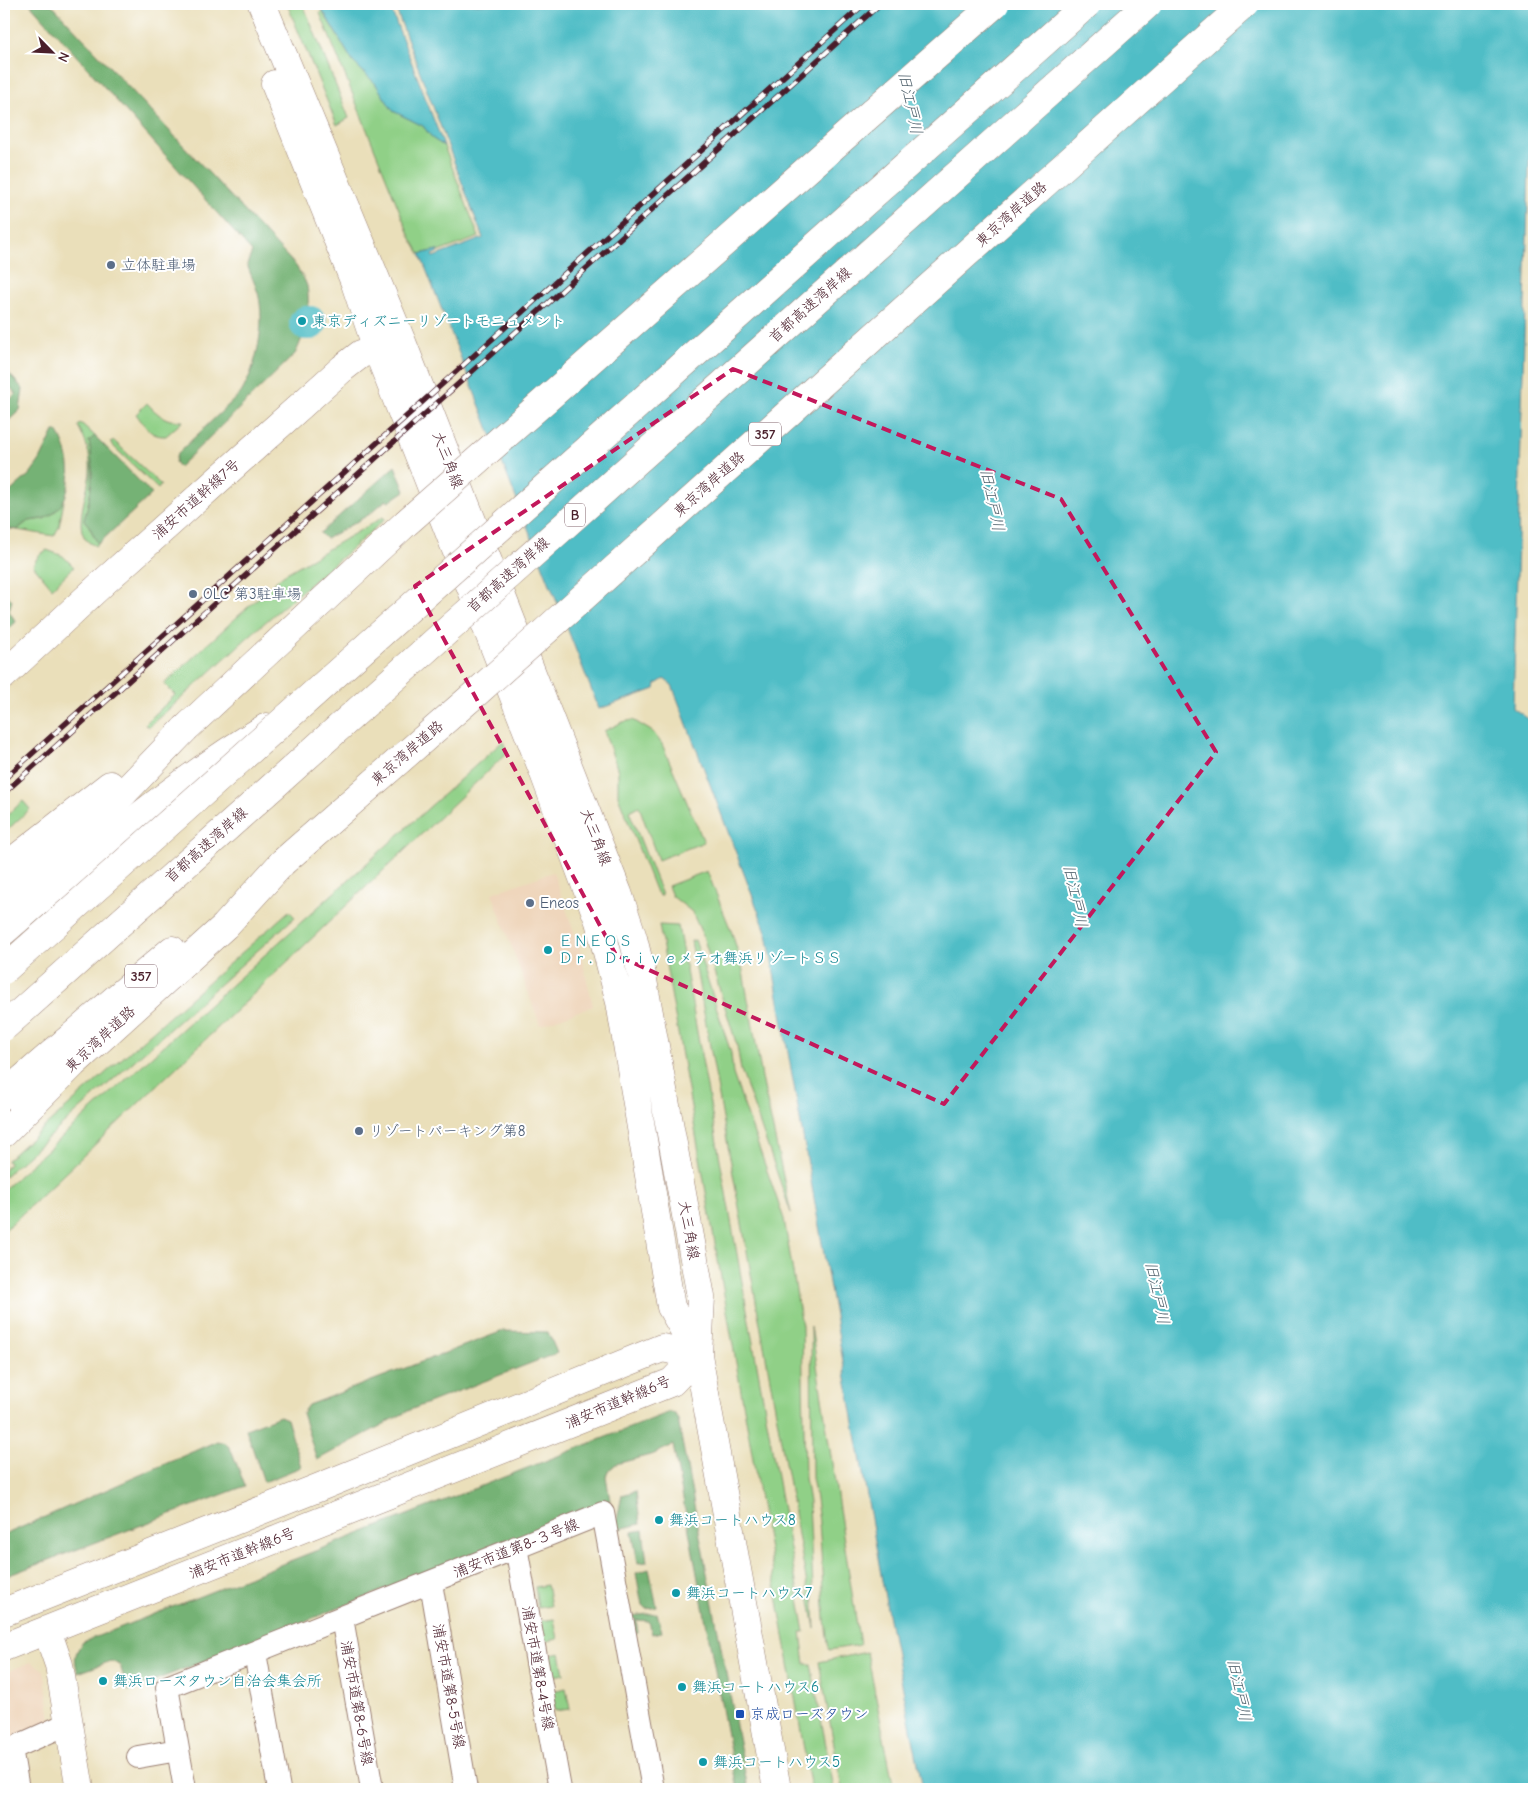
<svg xmlns="http://www.w3.org/2000/svg" width="1538" height="1793" viewBox="0 0 1538 1793" font-family="'Comic Neue','Klee One',sans-serif">
	<style>
		.built { fill: #efd6bc }
		.green { fill: #90d087; stroke: #6d7859 }
		.forest { fill: #74b274; stroke: #5f6850 }
		.water { fill: #4fbdc6; stroke: #4c6e78 }
		.lines { fill: none; stroke-linecap: round; stroke-linejoin: round }
		.river { stroke: #4fbdc6; stroke-width: 34 }
		.minor-casing { stroke: #9a7f72; stroke-width: 24 }
		.tertiary-casing { stroke: #9a7f72; stroke-width: 29 }
		.trunk-casing { stroke: #9a7f72; stroke-width: 29 }
		.motorway-casing { stroke: #9a7f72; stroke-width: 29 }
		.minor { stroke: #fff; stroke-width: 22 }
		.tertiary { stroke: #fff; stroke-width: 28 }
		.trunk { stroke: #fff; stroke-width: 28 }
		.motorway { stroke: #fff; stroke-width: 28 }
		.rail-casing { stroke: #4a1f2b; stroke-width: 5.5 }
		.rail { stroke: #fff; stroke-width: 4; stroke-dasharray: 11; stroke-linecap: butt }
		.trunk-bridge-casing { stroke: #9a7f72; stroke-width: 29; stroke-linecap: butt }
		.motorway-bridge-casing { stroke: #9a7f72; stroke-width: 29; stroke-linecap: butt }
		.trunk-bridge { stroke: #fff; stroke-width: 28 }
		.motorway-bridge { stroke: #fff; stroke-width: 28 }
		.marked { fill: none; stroke: #c2185b; stroke-width: 4; stroke-dasharray: 10 6; stroke-linejoin: round }
		.service-dot { fill: #5c6f8a; stroke: #fff; stroke-width: 2 }
		.culture-dot { fill: #0f9aa8; stroke: #fff; stroke-width: 2 }
		.transit-dot { fill: #1a4fb4; stroke: #fff; stroke-width: 2 }
		.labels { text-anchor: middle; dominant-baseline: central; stroke-width: 4; stroke-linejoin: round; paint-order: stroke }
		.shield { fill: #fff; stroke: #80626b; stroke-width: 1 }
		.shield-label { font-size: 14px; font-weight: bold; fill: #4a1f2b }
		.street-label { font-size: 15px; fill: #4a1f2b; stroke: #fff }
		.service-label { font-size: 15px; fill: #4e5e75; stroke: #fff; text-anchor: start }
		.culture-label { font-size: 15px; fill: #0d838f; stroke: #fff; text-anchor: start }
		.transit-label { font-size: 15px; fill: #164399; stroke: #fff; text-anchor: start }
		.water-label { font-size: 16px; font-style: italic; fill: #4c5e69; stroke: #fff }
	</style>
	<rect width="100%" height="100%" fill="#fff"/>
	<filter id="ink" filterUnits="userSpaceOnUse"><feTurbulence type="fractalNoise" baseFrequency=".02" numOctaves="2"/><feDisplacementMap in="SourceGraphic" scale="10" xChannelSelector="R" yChannelSelector="G"/><feConvolveMatrix kernelMatrix="1 2 1 2 8 2 1 2 1" color-interpolation-filters="sRGB"/></filter>
	<filter id="wash" filterUnits="userSpaceOnUse"><feTurbulence type="fractalNoise" baseFrequency=".0096" numOctaves="4" result="noise"/><feDisplacementMap in="SourceGraphic" scale="20" xChannelSelector="R" yChannelSelector="G"/><feGaussianBlur stdDeviation="1.12" result="paint"/><feColorMatrix in="noise" values="0 0 0 0 0 0 0 0 0 0 0 0 0 0 0 0 0 1.4 0 .05"/><feComposite in="paint" operator="in"/></filter>
	<g filter="url(#wash)">
		<rect width="100%" height="100%" fill="#eadfba"/>
		<path class="built" d="M553 872 579 946 593 1006 540 1025 492 893Z
			M31 1662 44 1670 51 1720 4 1741V1673Z"/>
		<path class="green" d="M287 4H303L349 118 337 125Z
			M322 10 353 62 375 83 393 111 423 126 433 139 444 146 479 237 438 252 437 250 420 254 410 237 320 13Z
			M147 403C158 415 166 422 183 421L166 436C150 437 145 426 136 414Z
			M81 423 95 436 89 441C95 469 92 492 84 520L89 526 98 544 96 546C67 537 89 493 90 471 91 455 86 441 78 426Z
			M113 440 161 485 158 489 110 443Z
			M65 496 59 527 54 536 17 530 28 521 44 519 54 513Z
			M383 517 385 519C340 560 292 598 247 638 214 668 182 699 148 727L145 724 175 695 164 684 283 575Z
			M47 550 63 556 74 567 52 588 33 565 39 555Z
			M633 720 653 732 662 744 704 842 658 860 639 806 629 811 662 895 660 896 655 890 618 796V771L604 731 623 722Z
			M503 741 507 753 4 1231V1189Z
			M23 801 30 809 4 833V818Z
			M707 871 732 933 742 966 763 1083 791 1213 741 1070 737 1046 703 936 692 912 672 896 668 886Z
			M289 911 295 917 4 1177V1170L9 1164 7 1160Z
			M659 925 678 926 805 1632H801L805 1664H811L834 1789H811Z
			M695 940 731 1053 733 1074 784 1219 802 1326 805 1478 809 1502 815 1629 691 941Z
			M811 1326 860 1645 829 1650C819 1593 825 1534 812 1478Z
			M547 1585 551 1606 538 1608 535 1587Z
			M554 1619 558 1639 543 1642 540 1621Z
			M867 1652 894 1789H842L819 1662Z
			M560 1653 564 1674 550 1677 546 1656Z
			M566 1688 570 1709 555 1711 552 1691Z"/>
		<path class="forest" d="M30 4H51L296 266C299 272 305 279 307 286 311 309 305 335 295 354L179 467 175 462 177 454 241 393C257 366 266 324 258 293 255 283 250 274 247 264L252 252Z
			M4 368 23 389 20 410 4 425V405L16 394 4 380Z
			M54 431H57C72 453 77 496 52 514 45 520 38 519 30 521 25 522 21 527 17 530L4 528V497L30 474 40 460Z
			M95 436 152 494 98 544 89 526 84 520C92 492 95 469 89 441Z
			M395 466 405 491 389 502 386 500 370 514 326 539 320 533Z
			M5 593 12 600 9 611 16 622 4 633Z
			M503 1331 548 1332 557 1353 410 1410 317 1460 302 1413 308 1405Z
			M670 1412 675 1414 678 1420 748 1789H737L673 1445 654 1454 616 1464 609 1470 606 1476 610 1501 128 1691 120 1665 111 1661 78 1673C74 1660 74 1653 83 1642Z
			M280 1416 287 1419 301 1467 264 1482 246 1429Z
			M217 1441 226 1443 232 1452 245 1486 4 1577V1535Z
			M636 1491 640 1524 615 1530 622 1495Z
			M643 1530 647 1562 638 1563 632 1532Z
			M649 1569 657 1607 646 1609 642 1605 636 1573Z
			M657 1613 662 1632 652 1634 649 1621 636 1620 638 1633 635 1634 631 1616Z"/>
		<path class="water" d="M319 4H389L444 146 433 139 423 126 393 111 375 83 353 62Z
			M394 4H1534L1513 708 1534 723 1532 783 1534 794V1789H923L888 1614 767 934 672 685 664 679 656 684 655 689 599 709 420 254 437 250 438 252 432 255 433 257 483 238Z"/>
		<g class="lines">
			<path class="river" d="M306 323H310"/>
		</g>
	</g>
	<g filter="url(#ink)">
		<g class="lines">
			<defs>
				<path id="minor" d="M516 1547 560 1789
					M431 1583 466 1789
					M342 1618 372 1789
					M255 1653 279 1789
					M11 1748 18 1789
					M4 1752 69 1723
					M138 1757 178 1750
					M185 1789 167 1687 603 1513 653 1789"/>
				<path id="tertiary" d="M262 4 402 342 618 893 633 938 642 975 701 1297 698 1355 777 1789
					M275 84 355 283 377 349 542 768 599 921 620 1002 671 1307 698 1355
					M4 675 105 581 343 368 361 354 393 345
					M4 1612 320 1487 662 1348 698 1355
					M47 1630 59 1665 80 1789
					M4 1647 672 1382 698 1355"/>
				<path id="trunk" d="M4 868 110 785
					M4 903 115 802 185 729
					M4 1095 172 950
					M4 1133 73 1064 225 926 283 862"/>
				<path id="motorway" d="M4 931C85 860 174 782 267 727"/>
			</defs>
			<use href="#minor" class="minor-casing"/>
			<use href="#tertiary" class="tertiary-casing"/>
			<use href="#trunk" class="trunk-casing"/>
			<use href="#motorway" class="motorway-casing"/>
			<use href="#minor" class="minor"/>
			<use href="#tertiary" class="tertiary"/>
			<use href="#trunk" class="trunk"/>
			<use href="#motorway" class="motorway"/>
			<defs>
				<path id="rail" d="M4 779 864 4
					M4 793 880 4"/>
			</defs>
			<use href="#rail" class="rail-casing"/>
			<use href="#rail" class="rail"/>
			<defs>
				<path id="trunk-bridge" d="M185 729 406 523 995 4
					M283 862 474 695 1245 4"/>
				<path id="motorway-bridge" d="M4 970 1087 4
					M4 1027 1148 4"/>
			</defs>
			<use href="#trunk-bridge" class="trunk-bridge-casing"/>
			<use href="#motorway-bridge" class="motorway-bridge-casing"/>
			<use href="#trunk-bridge" class="trunk-bridge"/>
			<use href="#motorway-bridge" class="motorway-bridge"/>
		</g>
	</g>
	<path class="marked" d="M733 369 1061 499 1216 752 944 1104 616 955 415 586Z"/>
	<g class="service-dot">
		<circle cx="111" cy="265" r="5"/>
		<circle cx="193" cy="594" r="5"/>
		<circle cx="530" cy="903" r="5"/>
		<circle cx="359" cy="1131" r="5"/>
	</g>
	<g class="culture-dot">
		<circle cx="302" cy="321" r="5"/>
		<circle cx="548" cy="950" r="5"/>
		<circle cx="659" cy="1520" r="5"/>
		<circle cx="676" cy="1593" r="5"/>
		<circle cx="103" cy="1681" r="5"/>
		<circle cx="682" cy="1687" r="5"/>
		<circle cx="703" cy="1762" r="5"/>
	</g>
	<rect class="transit-dot" x="735" y="1709" width="10" height="10" rx="2.5"/>
	<g class="labels">
		<g class="shield">
			<rect x="749" y="422.5" width="32" height="23" rx="4"/>
			<rect x="565" y="503.5" width="20" height="23" rx="4"/>
			<rect x="125" y="964.5" width="32" height="23" rx="4"/>
		</g>
		<g class="shield-label">
			<text x="765" y="434">357</text>
			<text x="575" y="515">B</text>
			<text x="141" y="976">357</text>
		</g>
		<g class="street-label">
			<text transform="translate(1011 214) rotate(-42)">東京湾岸道路</text>
			<text transform="translate(810 305) rotate(-42)">首都高速湾岸線</text>
			<text transform="translate(448 460) rotate(69)">大三角線</text>
			<text transform="translate(709 484) rotate(-42)">東京湾岸道路</text>
			<text transform="translate(196 499) rotate(-42)">浦安市道幹線7号</text>
			<text transform="translate(508 575) rotate(-42)">首都高速湾岸線</text>
			<text transform="translate(407 753) rotate(-41)">東京湾岸道路</text>
			<text transform="translate(596 837) rotate(69)">大三角線</text>
			<text transform="translate(206 845) rotate(-42)">首都高速湾岸線</text>
			<text transform="translate(100 1039) rotate(-43)">東京湾岸道路</text>
			<text transform="translate(689 1230) rotate(80)">大三角線</text>
			<text transform="translate(618 1402) rotate(-23)">浦安市道幹線6号</text>
			<text transform="translate(516 1548) rotate(-22)">浦安市道第8-３号線</text>
			<text transform="translate(242 1553) rotate(-22)">浦安市道幹線6号</text>
			<text transform="translate(538 1668) rotate(80)">浦安市道第8-4号線</text>
			<text transform="translate(449 1686) rotate(80)">浦安市道第8-5号線</text>
			<text transform="translate(357 1703) rotate(80)">浦安市道第8-6号線</text>
		</g>
		<g class="service-label">
			<text x="121" y="265">立体駐車場</text>
			<text x="203" y="594">OLC 第3駐車場</text>
			<text x="540" y="903">Eneos</text>
			<text x="369" y="1131">リゾートパーキング第8</text>
		</g>
		<g class="culture-label">
			<text x="312" y="321">東京ディズニーリゾートモニュメント</text>
			<text x="558" y="941">ＥＮＥＯＳ<tspan x="558" dy="17">Ｄｒ．Ｄｒｉｖｅメテオ舞浜リゾートＳＳ</tspan></text>
			<text x="669" y="1520">舞浜コートハウス8</text>
			<text x="686" y="1593">舞浜コートハウス7</text>
			<text x="113" y="1681">舞浜ローズタウン自治会集会所</text>
			<text x="692" y="1687">舞浜コートハウス6</text>
			<text x="713" y="1762">舞浜コートハウス5</text>
		</g>
		<g class="transit-label">
			<text x="750" y="1714">京成ローズタウン</text>
		</g>
		<g class="water-label">
			<text transform="translate(910 103) rotate(78)">旧江戸川</text>
			<text transform="translate(992 500) rotate(78)">旧江戸川</text>
			<text transform="translate(1075 896) rotate(78)">旧江戸川</text>
			<text transform="translate(1157 1293) rotate(78)">旧江戸川</text>
			<text transform="translate(1239 1690) rotate(78)">旧江戸川</text>
		</g>
	</g>
	<rect width="1538" height="1793" fill="none" stroke="#fff" stroke-width="20"/>
	<g transform="translate(52 52) rotate(114)" stroke="#ffffff" stroke-width="4" paint-order="stroke">
	<path d="M0-4L9 19L0 12L-9 19Z" fill="#4a1f2b"/>
	<text y="-8" font-size="14" font-weight="bold" text-anchor="middle" fill="#4a1f2b">N</text>
	</g>
</svg>
